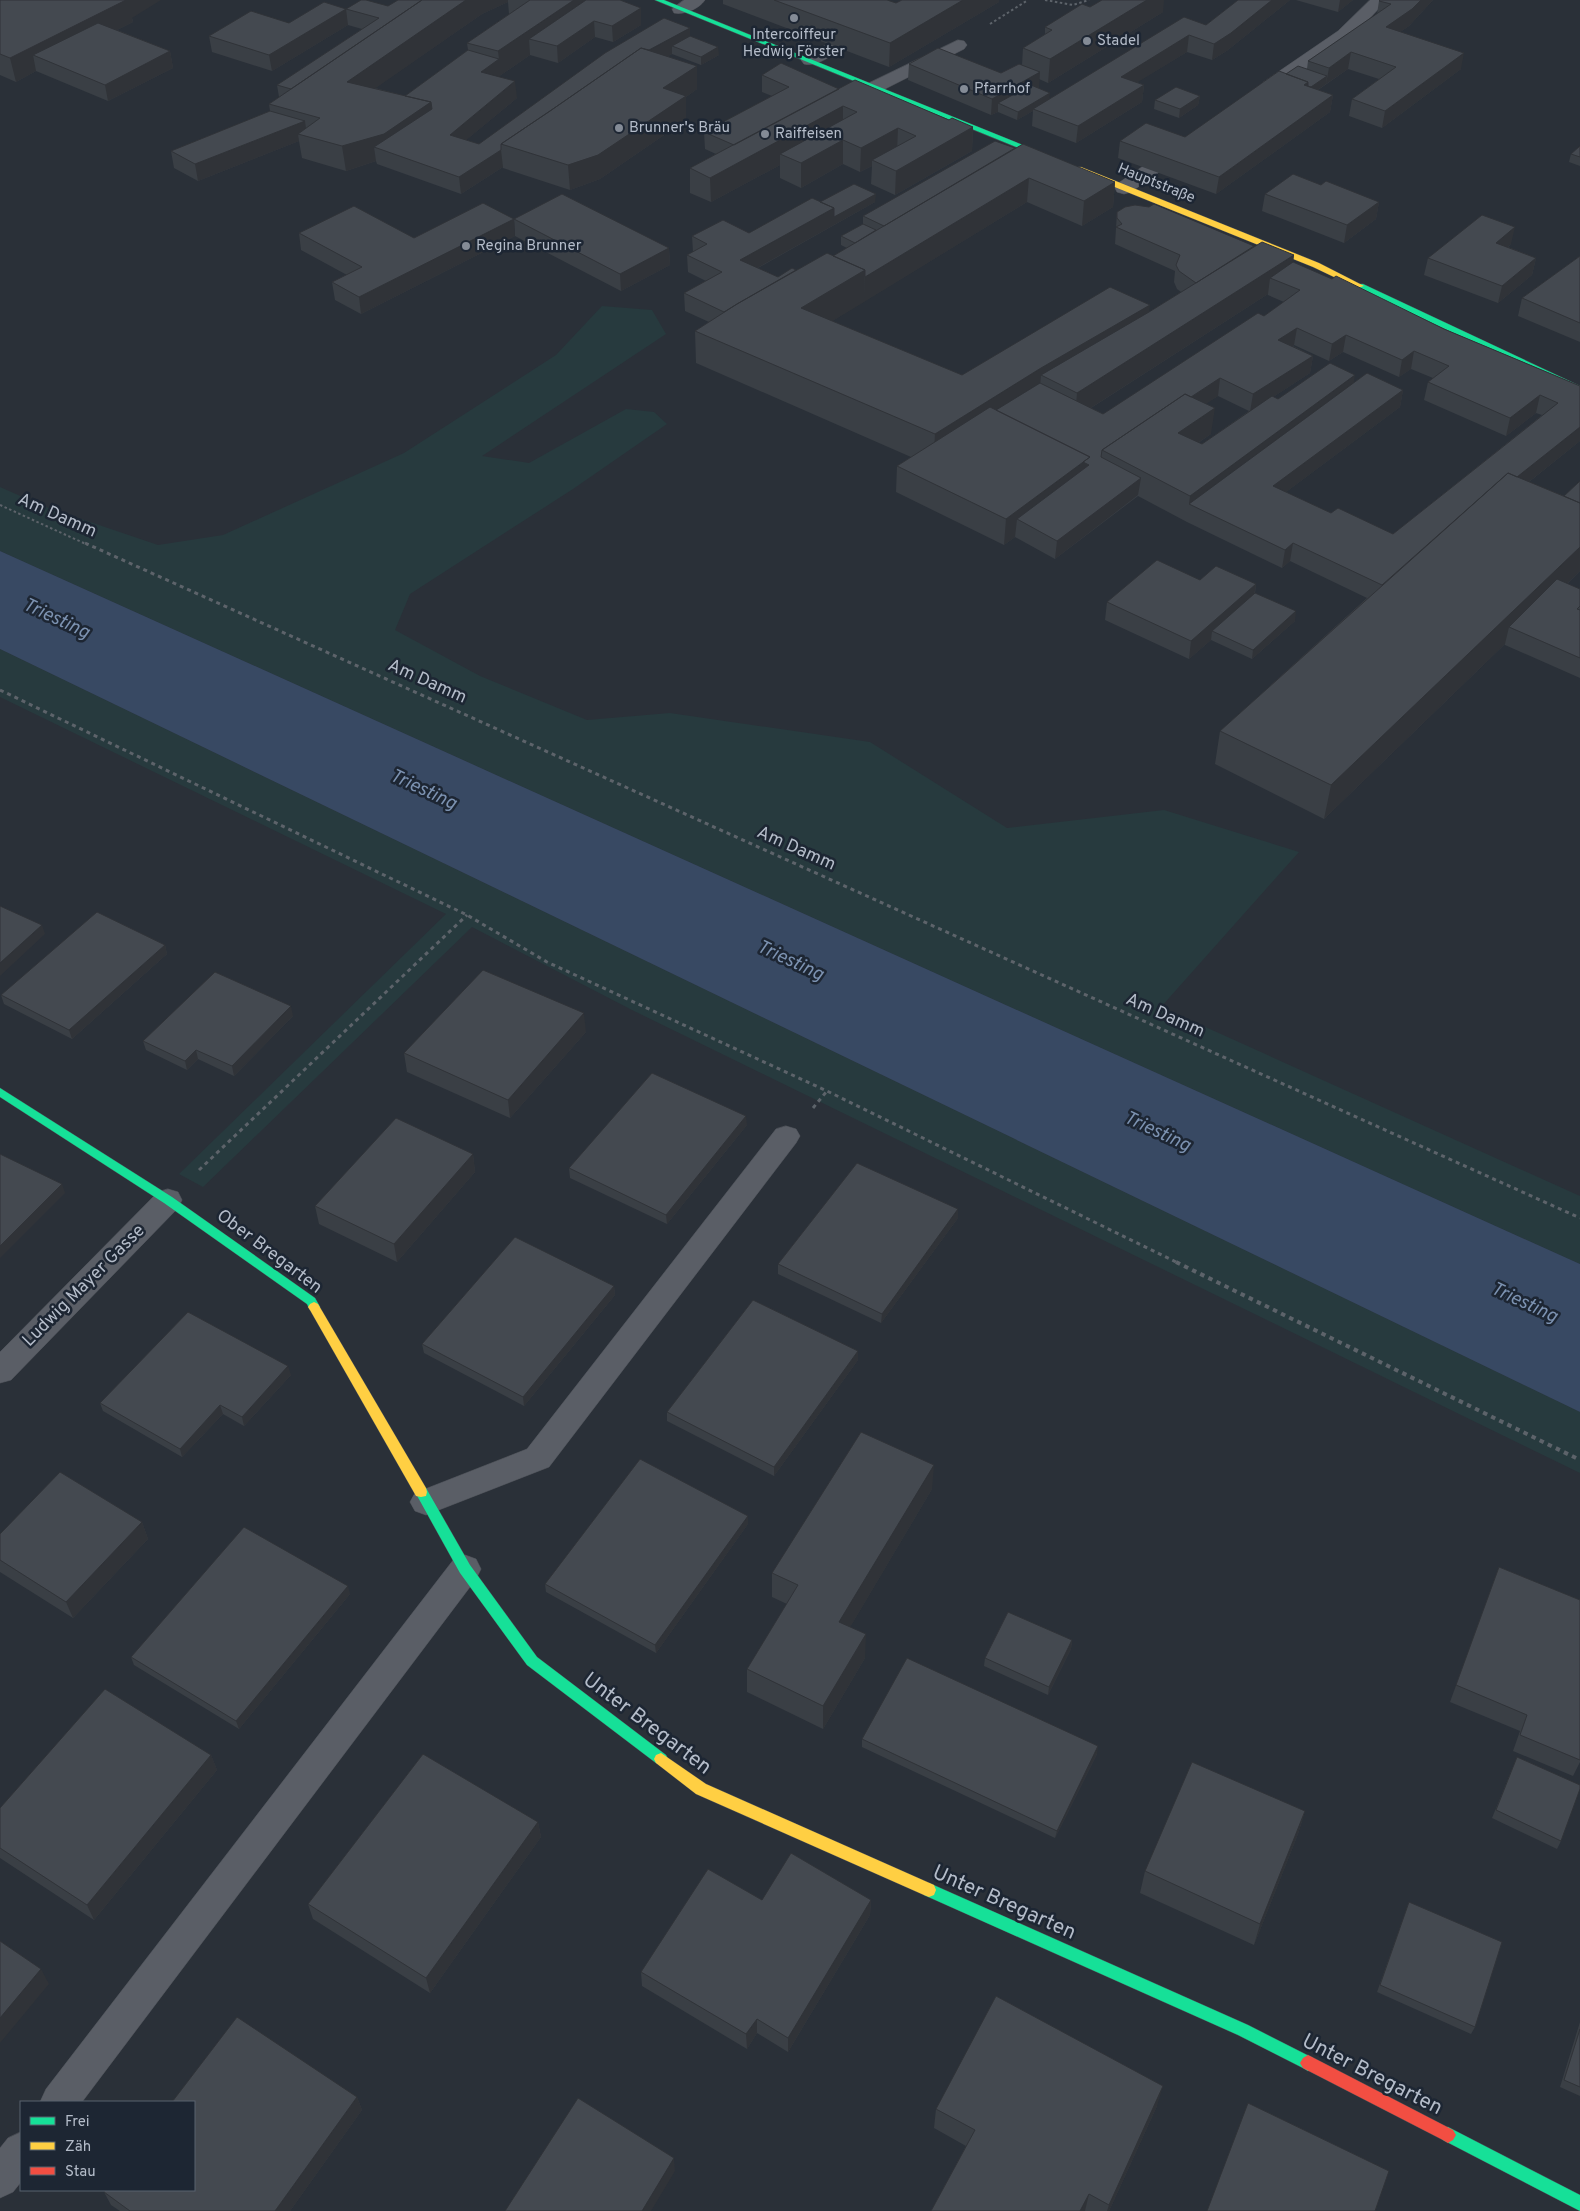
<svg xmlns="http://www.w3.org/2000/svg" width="1580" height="2211" viewBox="0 0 1580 2211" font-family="Overpass,sans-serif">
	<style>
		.green { fill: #273a3e }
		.water { fill: #384963 }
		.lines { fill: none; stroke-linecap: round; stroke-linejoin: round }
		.lane-casing { stroke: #484c53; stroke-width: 1 }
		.street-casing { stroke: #484c53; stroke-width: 1 }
		.fast-casing { stroke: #484c53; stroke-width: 1 }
		.slow-casing { stroke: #484c53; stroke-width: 1 }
		.jam-casing { stroke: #484c53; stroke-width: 1 }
		.path-far2 { stroke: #5d636a; stroke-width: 2; stroke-dasharray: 2.5 2.5; stroke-linecap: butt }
		.path-far1 { stroke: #5d636a; stroke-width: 3; stroke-dasharray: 4 4; stroke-linecap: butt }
		.path { stroke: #5d636a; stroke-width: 4; stroke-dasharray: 4.5 4.5; stroke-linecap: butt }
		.lane { fill: #5a5e66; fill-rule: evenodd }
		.street { fill: #5a5e66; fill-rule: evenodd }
		.fast { fill: #16e098; fill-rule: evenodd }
		.slow { fill: #ffcf43; fill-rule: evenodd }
		.jam { fill: #f24e42; fill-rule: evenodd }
		.wall { fill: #3a3f45; fill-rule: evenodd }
		.shaded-wall { fill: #303338 }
		.building { fill: #444950; stroke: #303338 }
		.poi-dot { fill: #848b96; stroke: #1d2633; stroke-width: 2 }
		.labels { text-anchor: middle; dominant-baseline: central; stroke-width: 5; stroke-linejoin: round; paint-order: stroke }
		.far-poi-label { font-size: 15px; fill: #b4bcc9; stroke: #1d2633; text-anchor: start }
		.far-street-label { font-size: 15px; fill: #b4bcc9; stroke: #1d2633 }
		.street-label { font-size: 18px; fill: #b4bcc9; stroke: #1d2633 }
		.water-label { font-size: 19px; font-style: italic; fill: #7c92b1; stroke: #1d2633 }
		.near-street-label { font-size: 21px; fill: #b4bcc9; stroke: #1d2633 }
	</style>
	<rect width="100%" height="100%" fill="#2a3038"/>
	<path class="green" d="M602 306 652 310 666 334 482 456 529 463 626 409 654 412 667 424 573 489 410 594 395 630 480 676 587 720 670 713 870 742 1007 828 1164 810 1299 852 1161 1007 1580 1196V1264L0 551V487L43 506 158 545 223 535 404 453 556 355Z
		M0 649 1580 1412V1473L632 1010 472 927 203 1187 179 1174 446 914 0 697Z"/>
	<path class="water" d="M0 551 1580 1264V1412L0 649Z"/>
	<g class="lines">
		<defs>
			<path id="lane" d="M1370 0H1387L1350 39 1274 91H1262L1259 87 1262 83 1338 31Z
				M958 40 964 41 967 45 964 49 881 91H869L866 87 869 83Z
				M835 41 841 42 844 46 841 50C830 56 817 67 804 64L801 60 804 56Z
				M1180 144 1186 145 1189 149 1186 153 1131 192 1124 194 1117 192 1115 188 1117 184 1174 145Z
				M786 1126 796 1129 800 1136 796 1143 549 1467 426 1515 415 1511 410 1502 415 1493 527 1449 776 1129Z
				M465 1555 476 1559 481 1569 476 1579 82 2102H40L46 2089 454 1559Z
				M21 2132V2182L13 2192 0 2198V2148L8 2138Z"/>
			<path id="street" d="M684 0H705C699 9 684 15 674 13L672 9Z
				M168 1189 178 1192 182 1200 178 1208 11 1380 0 1383V1352L158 1192Z"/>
			<path id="fast" d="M655 0H664L1082 169 1075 171Z
				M1357 284H1363L1580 386V392L1357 288Z
				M0 1088 172 1197 315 1298 320 1307 318 1310 314 1312 310 1310 307 1304 164 1203 0 1097Z
				M421 1487 426 1488 470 1565 537 1657 666 1755 668 1759 666 1763 661 1765 656 1763 527 1665 460 1573 415 1492 416 1488Z
				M929 1883 1248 2025 1313 2058 1316 2063 1313 2068 1308 2071 1303 2068 1238 2035 924 1895 922 1890 924 1885Z
				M1448 2127 1580 2195V2211L1443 2140 1440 2135 1443 2130Z"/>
			<path id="slow" d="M1075 167H1081L1319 263 1364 286 1357 288 1313 267 1075 171Z
				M314 1302 318 1304 426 1488 427 1492 426 1496 421 1497 416 1496 310 1310 308 1307 310 1304Z
				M661 1753 706 1784 934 1885 936 1890 934 1895 929 1897 924 1895 696 1794 656 1763 654 1759 656 1755Z"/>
			<path id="jam" d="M1308 2055 1453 2130 1456 2135 1453 2140 1448 2143 1443 2140 1303 2068 1300 2063 1303 2058Z"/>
		</defs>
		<use href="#lane" class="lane-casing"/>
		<use href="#street" class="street-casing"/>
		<use href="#fast" class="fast-casing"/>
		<use href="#slow" class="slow-casing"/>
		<use href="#jam" class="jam-casing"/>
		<path class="path-far2" d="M1045 0 1073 5 1089 0
			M990 24 1028 0
			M0 505 88 545"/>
		<path class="path-far1" d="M85 543 1580 1218
			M0 690 467 915 547 962 827 1091 1178 1263
			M813 1108 827 1091
			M199 1170 467 915"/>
		<path class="path" d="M1176 1262 1580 1460"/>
		<use href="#lane" class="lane"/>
		<use href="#street" class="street"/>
		<use href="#fast" class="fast"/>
		<use href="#slow" class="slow"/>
		<use href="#jam" class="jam"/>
	</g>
	<path class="wall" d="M0 0 132 18 133 22 117 30 170 51 173 68 108 101 36 71 16 82 0 75Z
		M398 0H620L641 25 613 42 595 37 558 63 530 55 498 77 517 98 466 140 479 144 690 36 719 55 701 65 672 54 668 56 697 89 686 97V120L600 179 570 190 503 168V167L461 194 377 164 376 161 346 171 302 158 299 141 198 181 174 168 171 151 270 111 269 104 279 97 277 85 362 29 348 25 346 9 388 6ZM508 2 509 14 467 43 468 50 405 96 375 88 482 14Z
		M723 0H887L896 3 902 0H999V2L889 67 723 4Z
		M1238 0H1290L1228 50 1212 60 1187 52 1137 82 1144 85 1142 102 1076 143 1032 126 1033 111 1017 120 998 112 991 115 908 80 909 64 1001 73 1022 65 1023 48 1045 35V27L1090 7 1163 12 1048 83 1039 79V89L1050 99 1206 25Z
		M1296 0H1353L1338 12Z
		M1380 0H1433L1409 26 1400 32 1461 69 1382 128 1349 116 1352 99 1379 79 1348 69 1318 90 1333 95 1330 112 1216 194 1118 158 1120 141 1185 137 1286 74 1307 69 1308 61 1377 14 1379 1Z
		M346 9 348 25 272 71 212 52 209 36 289 23Z
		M762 75 839 89 973 127 972 151 895 195 871 184 872 166 860 172 843 164 801 188 780 178V165L711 202 690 193V168L716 154 705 149 704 132 772 96 762 92Z
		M1200 96 1198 105 1179 118 1154 109 1155 100Z
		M1580 146V166L1569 162 1571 154Z
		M1015 148 1115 182 1113 207 1082 226 1027 202 832 321 962 375 1149 312 1181 292 1177 289 1174 282 1175 271 1115 244 1117 212 1254 246 1294 255 1293 262 1444 329 1580 386V441L1529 482 1564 496 1580 481V571L1567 584 1580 589V678L1505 645V644L1324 819 1215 764 1220 731 1367 598 1290 561 1282 568 1187 522 1138 496 1055 559 1015 537 1004 545 896 492 897 466 911 457 696 363 695 331 709 322 685 311 684 293 706 281 688 272 687 255 693 252 692 236 749 233 820 202H875L758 268 778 277 833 256 847 248 841 245V236L863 224V216ZM1268 294V295L1284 302 1264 316 1103 414 1091 408ZM1294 345 1329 361 1343 352 1399 377 1411 369 1433 378 1428 382 1424 400 1506 436 1536 413 1542 415 1393 534 1331 513 1286 492 1400 407 1403 390 1354 383 1278 399 1273 397 1310 373 1313 356 1293 346ZM1218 396 1249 411 1202 444 1198 443 1211 434 1205 404Z
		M1321 185 1379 202 1376 219 1344 243 1262 211 1265 194Z
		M514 219 669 248 670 265 621 291 515 236Z
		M299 233 414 238 515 236 361 314 335 300 332 282 347 275 301 250Z
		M1511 244 1508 247 1536 258 1532 275 1498 303 1424 275 1428 258Z
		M1580 256V342L1518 316 1522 298Z
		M1200 580 1256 584 1255 593 1295 621 1252 659 1211 640 1189 659 1105 620 1107 602Z
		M165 945 167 954 72 1039 4 1004 1 995Z
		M293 1016 234 1076 198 1059 187 1070 146 1050 143 1041Z
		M586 1032 510 1118 407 1072 404 1053Z
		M747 1125 667 1224 570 1178 569 1168Z
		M473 1154 475 1172 397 1262 319 1224 315 1206Z
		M958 1218 881 1323 778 1274V1264Z
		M614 1286 615 1295 524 1406 424 1353 422 1344Z
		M858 1351V1360L774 1476 667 1421V1412Z
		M291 1375 244 1426 223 1414 182 1457 103 1411 100 1403Z
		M932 1489 850 1627 865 1658 823 1729 747 1692V1669L787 1604 772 1597V1573Z
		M142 1522 148 1539 73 1618 0 1572V1534Z
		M748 1524 656 1653 546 1592 545 1584Z
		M1499 1567 1580 1600V1762L1573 1776 1513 1751 1520 1731 1450 1702Z
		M350 1594 239 1729 134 1665 131 1657Z
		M1072 1640 1071 1649 1048 1695 984 1666 985 1658Z
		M862 1739 1097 1754 1055 1838 862 1747Z
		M211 1755 217 1770 94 1920 0 1858V1808Z
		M1517 1757 1561 1841 1557 1849 1492 1818Z
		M1305 1811 1298 1834 1254 1945 1140 1893 1145 1871Z
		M538 1822 541 1837 430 1993 313 1919 308 1904Z
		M871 1900 870 1915 788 2052 757 2033 747 2049 642 1986 641 1972Z
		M1409 1902 1475 2027 1471 2034 1377 1992Z
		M1580 2022V2096L1560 2087Z
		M357 2097 362 2110 290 2211H120L111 2205 104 2192Z
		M1157 2106 1109 2211H931L966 2146 934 2128 936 2109Z"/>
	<path class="shaded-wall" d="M123 0H161L132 18 133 22 52 63 33 55 36 71 16 82 10 58Z
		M466 0H508V2L482 14 350 106 347 82Z
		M574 0H599L529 39 530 55 501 75 498 51Z
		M963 0H999V2L889 67 890 43Z
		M1147 0H1164L1163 12 1048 83 1050 59Z
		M1272 0H1290L1228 50 1212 60 1214 44Z
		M1340 0H1353L1338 12Z
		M1421 0H1433L1409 26 1383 44 1386 27Z
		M641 8V25L613 42 612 26Z
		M346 9 348 25 272 71 269 55Z
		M594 21 595 37 558 63 557 46Z
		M690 28V44L672 46V54L642 71 641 55Z
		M1189 35 1187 52 1120 93 1121 77Z
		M718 47 719 55 701 65V57Z
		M170 51 173 68 108 101 105 85Z
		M1351 52 1348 69 1326 84 1329 68Z
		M1464 53 1461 69 1382 128 1385 111Z
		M499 59 501 75 482 89 481 72Z
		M697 66V89L686 97V120L600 179 570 190 568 165 663 88Z
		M1040 72 1039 89 998 103V112L991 115 992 99Z
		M1327 76 1326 84 1301 102 1304 85 1308 82Z
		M515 81 517 98 452 152 450 135Z
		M1144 85 1142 102 1076 143 1078 126Z
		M1050 93 1049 102 1033 109V111L1017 120 1018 112Z
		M1333 95 1330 112 1216 194 1219 177Z
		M1200 96 1198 105 1179 118 1180 109Z
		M431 102 434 126 374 147 376 161 346 171 342 146Z
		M843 106V130L780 154V165L711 202 710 178Z
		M305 121 307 136 298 134 299 141 198 181 195 164Z
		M973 127 972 151 895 195 896 171Z
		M898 128 897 152 872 160V166L860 172 861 148Z
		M843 140V164L801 188V163Z
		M501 150 503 167 461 194 459 177Z
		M1029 178 1027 202 864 302 865 277Z
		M1115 182 1113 207 1082 226 1084 201Z
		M876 194 875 202 741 277 740 260 834 208Z
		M1379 202 1376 219 1344 243 1347 225Z
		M514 219 515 236 361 314 359 297Z
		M1515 227 1511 244 1492 260 1496 243Z
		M669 248 670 265 621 291 620 274Z
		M1294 255 1290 279 1270 278 1268 294 1075 418 1077 393Z
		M1536 258 1532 275 1498 303 1502 286Z
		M865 270 864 302 801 340V308Z
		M1150 305 1146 337 1041 375 1039 400 933 467 935 434 1041 368Z
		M1297 328 1294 345 1276 357 1278 340Z
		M1346 335 1343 352 1329 361 1332 344Z
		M1414 351 1411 369 1399 377 1402 360Z
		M1313 356 1310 373 1250 412 1253 394Z
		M1355 375 1351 400 1189 504 1190 496Z
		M1220 378 1218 396 1122 460 1108 453Z
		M1403 390 1400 407 1270 504 1273 486Z
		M1540 395 1536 413 1506 436 1510 418Z
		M1215 408 1211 434 1175 458 1178 433Z
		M1580 427V441L1500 505 1504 487Z
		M1090 457 1087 483 1017 519 1015 537 1004 545 1006 519Z
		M1141 478 1138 495 1055 559 1057 541Z
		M1293 543 1290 561 1282 568 1285 550Z
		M1580 547V571L1518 631 1509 627 1505 644 1324 819 1331 785Z
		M1256 584 1253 602 1212 631 1211 640 1189 659 1191 641Z
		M1296 611 1295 621 1252 659 1253 650Z
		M42 925 45 934 0 976V963Z
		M165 945 167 954 72 1039 69 1030Z
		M291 1006 293 1016 234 1076 232 1066Z
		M584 1013 586 1032 510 1118 508 1100Z
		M196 1050 198 1059 187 1070 185 1061Z
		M746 1116 747 1125 667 1224 666 1215Z
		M473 1154 475 1172 397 1262 394 1244Z
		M62 1184 65 1193 0 1258V1246Z
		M958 1209V1218L881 1323 882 1314Z
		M614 1286 615 1295 524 1406 523 1397Z
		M858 1351V1360L774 1476V1467Z
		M288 1366 291 1375 244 1426 242 1417Z
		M220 1405 223 1414 182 1457 180 1449Z
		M934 1465 932 1489 839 1646V1622Z
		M748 1516V1524L656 1653 655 1645Z
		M142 1522 148 1539 73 1618 66 1602Z
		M348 1586 350 1594 239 1729 236 1721Z
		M866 1634 865 1658 823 1729V1706Z
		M1072 1640 1071 1649 1048 1695 1049 1687Z
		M1098 1746 1097 1754 1055 1838 1057 1831Z
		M211 1755 217 1770 94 1920 87 1905Z
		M1305 1811 1298 1834 1254 1945 1260 1924Z
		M538 1822 541 1837 430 1993 426 1978Z
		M871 1900 870 1915 788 2052V2038Z
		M41 1969 49 1984 0 2043V2018Z
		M757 2019V2033L747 2049 746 2034Z
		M1163 2086 1157 2106 1109 2211H1107L1109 2205Z
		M357 2097 362 2110 290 2211H275Z
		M674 2158 675 2171 651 2211H642Z
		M1089 2194 1085 2211H1080Z"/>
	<path class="building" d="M0 0H126L10 58 0 54Z
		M361 0H366L388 6 398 0H422L291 89 277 85 379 18 346 9Z
		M422 0H466L347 82 431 102 384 134 342 146 298 134 320 118 269 104Z
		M530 0H574L498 51 467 43Z
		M586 0H620L641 8 612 26 594 21 557 46 529 39Z
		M774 0H887L896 3 902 0H963L890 43Z
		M1102 0H1147L1050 59 1023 48 1052 30 1045 27 1082 4 1090 7Z
		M1238 0H1272L1231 33 1214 44 1189 35 1121 77 1144 85 1078 126 1033 109 1184 17 1206 25Z
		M1380 0H1421L1412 9 1386 27 1464 53 1385 111 1352 99 1396 67 1351 52 1329 68 1308 61 1391 4 1379 1Z
		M324 2 346 9 269 55 209 36 251 11 289 23Z
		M664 18 690 28 649 50 641 48 550 111 501 144V150L459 177 374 147 432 109 431 102 405 96 468 50 499 59 481 72 515 81 450 135 479 144 605 53Z
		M98 23 170 51 105 85 33 55Z
		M690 36 718 47 701 57 672 46Z
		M641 48 697 66 663 88 686 96 598 155 568 165 501 144 550 111Z
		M938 48 1001 73 1019 64 1040 72 992 99 909 64Z
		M781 63 839 89 734 145 704 132 789 87 762 75Z
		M1298 66 1327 76 1311 87 1308 86V82L1286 74Z
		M1279 71 1308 82 1304 85 1333 95 1219 177 1120 141 1146 123 1185 137Z
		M855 80 949 120 952 118 973 127 896 171 872 160 916 136 898 128 861 148 843 140 801 163 780 154 857 112 843 106 710 178 690 168Z
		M1031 85 1050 93 1018 112 998 103Z
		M1176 87 1200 96 1180 109 1155 100Z
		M270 111 305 121 195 164 171 151Z
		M995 141 1015 148 884 226 863 216Z
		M1023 144 1115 182 1084 201 1029 178 865 277V270L833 256Z
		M1580 146V157L1571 154Z
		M1293 174 1321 185 1326 181 1379 202 1347 225 1265 194Z
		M854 184 876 194 834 217V208L820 202Z
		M562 194 669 248 620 274 514 219Z
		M812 198 834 208 740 260 778 277 792 268 796 270 737 304 724 312 684 293 722 272 687 255 707 244 692 236 723 220 749 233Z
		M483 203 514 219 359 297 332 282 362 267 299 233 354 206 414 238Z
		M1154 204 1254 246 1196 283 1179 271 1176 265 1180 255 1116 227 1122 224 1117 218V212L1125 207 1135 205 1149 207Z
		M1482 215 1515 227 1496 243 1536 258 1502 286 1428 258Z
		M863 224 876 230 855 243 841 236Z
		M1262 242 1294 255 1077 393 1041 375 1149 312Z
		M827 253 865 270 801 308 962 375 1110 287 1150 305 1041 368 935 434 695 331 737 304Z
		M1580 256V323L1522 298Z
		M1293 262 1332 279 1336 276 1444 329 1580 386V427L1517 477 1508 473 1382 585 1293 543 1285 550 1189 504 1367 373 1403 390 1273 486 1331 513 1338 508 1393 534 1558 403 1540 395 1510 418 1428 382 1449 366 1414 351 1402 360 1346 335 1332 344 1297 328 1278 340 1313 356 1253 394 1220 378 1191 397 1185 394 1102 450 1101 457 1141 478 1057 541 1017 519 1089 465 1083 462 1090 457 996 410 1040 383 1103 414 1258 313 1264 316 1300 290 1270 278Z
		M1330 363 1355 375 1190 496 1102 450 1185 394 1215 408 1178 433 1202 444 1272 396 1278 399Z
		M990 407 1090 457 1006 519 897 466Z
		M1508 473 1580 503V547L1331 785 1220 731Z
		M1580 481V503L1564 496Z
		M1157 560 1200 580 1216 566 1256 584 1191 641 1107 602Z
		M1557 579 1580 589V606L1577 609 1580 610V658L1509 627Z
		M1255 593 1296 611 1253 650 1212 631Z
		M0 906 42 925 0 963Z
		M97 912 165 945 69 1030 1 995Z
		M483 970 584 1013 508 1100 404 1053Z
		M215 972 291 1006 232 1066 196 1050 185 1061 143 1041Z
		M652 1073 746 1116 666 1215 569 1168Z
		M396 1118 473 1154 394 1244 315 1206Z
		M0 1154 62 1184 0 1246Z
		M857 1163 958 1209 882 1314 778 1264Z
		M515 1237 614 1286 523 1397 422 1344Z
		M753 1300 858 1351 774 1467 667 1412Z
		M188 1312 288 1366 242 1417 220 1405 180 1449 100 1403Z
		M861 1432 934 1465 839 1622 866 1634 823 1706 747 1669 798 1585 772 1573Z
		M640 1459 748 1516 655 1645 545 1584Z
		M60 1472 142 1522 66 1602 0 1560V1534Z
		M244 1527 348 1586 236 1721 131 1657Z
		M1499 1567 1580 1600V1760L1520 1735 1527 1715 1456 1685Z
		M1008 1612 1072 1640 1049 1687 985 1658Z
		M907 1658 1098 1746 1057 1831 862 1739Z
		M105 1689 211 1755 87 1905 0 1848V1808Z
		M423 1754 538 1822 426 1978 308 1904Z
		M1517 1757 1580 1785V1789L1561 1841 1496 1810Z
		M1192 1762 1305 1811 1260 1924 1145 1871Z
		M791 1853 871 1900 788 2038 757 2019 746 2034 641 1972 708 1869 762 1900Z
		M1409 1902 1502 1942 1475 2027 1380 1985Z
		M0 1941 41 1969 0 2018Z
		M996 1996 1163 2086 1109 2205 1089 2194 1080 2211H931L975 2130 936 2109Z
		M237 2017 357 2097 275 2211H130L104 2192 105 2190H194V2102H172Z
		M1580 2029V2087L1564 2080Z
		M578 2098 674 2158 642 2211H505Z
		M1248 2103 1389 2171 1375 2211H1207Z"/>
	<g class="poi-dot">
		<circle cx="794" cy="18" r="5"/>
		<circle cx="1087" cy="41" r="5"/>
		<circle cx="964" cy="89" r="5"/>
		<circle cx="619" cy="128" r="5"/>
		<circle cx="765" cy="134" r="5"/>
		<circle cx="466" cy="246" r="5"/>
	</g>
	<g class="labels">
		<g class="far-poi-label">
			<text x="794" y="35" text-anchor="middle">Intercoiffeur<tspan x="794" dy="17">Hedwig Förster</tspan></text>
			<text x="1097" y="41">Stadel</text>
			<text x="974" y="89">Pfarrhof</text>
			<text x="629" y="128">Brunner's Bräu</text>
			<text x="775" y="134">Raiffeisen</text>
			<text x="476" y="246">Regina Brunner</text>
		</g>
		<g class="far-street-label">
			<text transform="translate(1156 184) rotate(22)">Hauptstraße</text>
		</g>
		<g class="street-label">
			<text transform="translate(57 516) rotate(24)">Am Damm</text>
			<text transform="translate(427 682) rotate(24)">Am Damm</text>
			<text transform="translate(796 849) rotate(24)">Am Damm</text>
			<text transform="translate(1165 1016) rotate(24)">Am Damm</text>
			<text transform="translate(269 1252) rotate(37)">Ober Bregarten</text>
			<text transform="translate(84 1286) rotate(-45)">Ludwig Mayer Gasse</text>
		</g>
		<g class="water-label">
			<text transform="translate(56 619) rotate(25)">Triesting</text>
			<text transform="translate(423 790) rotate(25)">Triesting</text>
			<text transform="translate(790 961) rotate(25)">Triesting</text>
			<text transform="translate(1157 1132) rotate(25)">Triesting</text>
			<text transform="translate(1524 1303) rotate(25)">Triesting</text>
		</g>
		<g class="near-street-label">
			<text transform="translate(647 1724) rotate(37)">Unter Bregarten</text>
			<text transform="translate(1004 1903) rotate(24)">Unter Bregarten</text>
			<text transform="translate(1372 2075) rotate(27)">Unter Bregarten</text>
		</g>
	</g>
	<rect x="20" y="2101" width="175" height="90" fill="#1d2633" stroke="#59626f"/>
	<rect x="30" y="2117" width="25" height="8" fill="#16e098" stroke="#59626f"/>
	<text x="65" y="2126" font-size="15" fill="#b4bcc9">Frei</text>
	<rect x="30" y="2142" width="25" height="8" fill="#ffcf43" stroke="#59626f"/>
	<text x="65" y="2151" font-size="15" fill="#b4bcc9">Zäh</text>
	<rect x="30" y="2167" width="25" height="8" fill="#f24e42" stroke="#59626f"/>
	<text x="65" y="2176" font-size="15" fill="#b4bcc9">Stau</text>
</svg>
